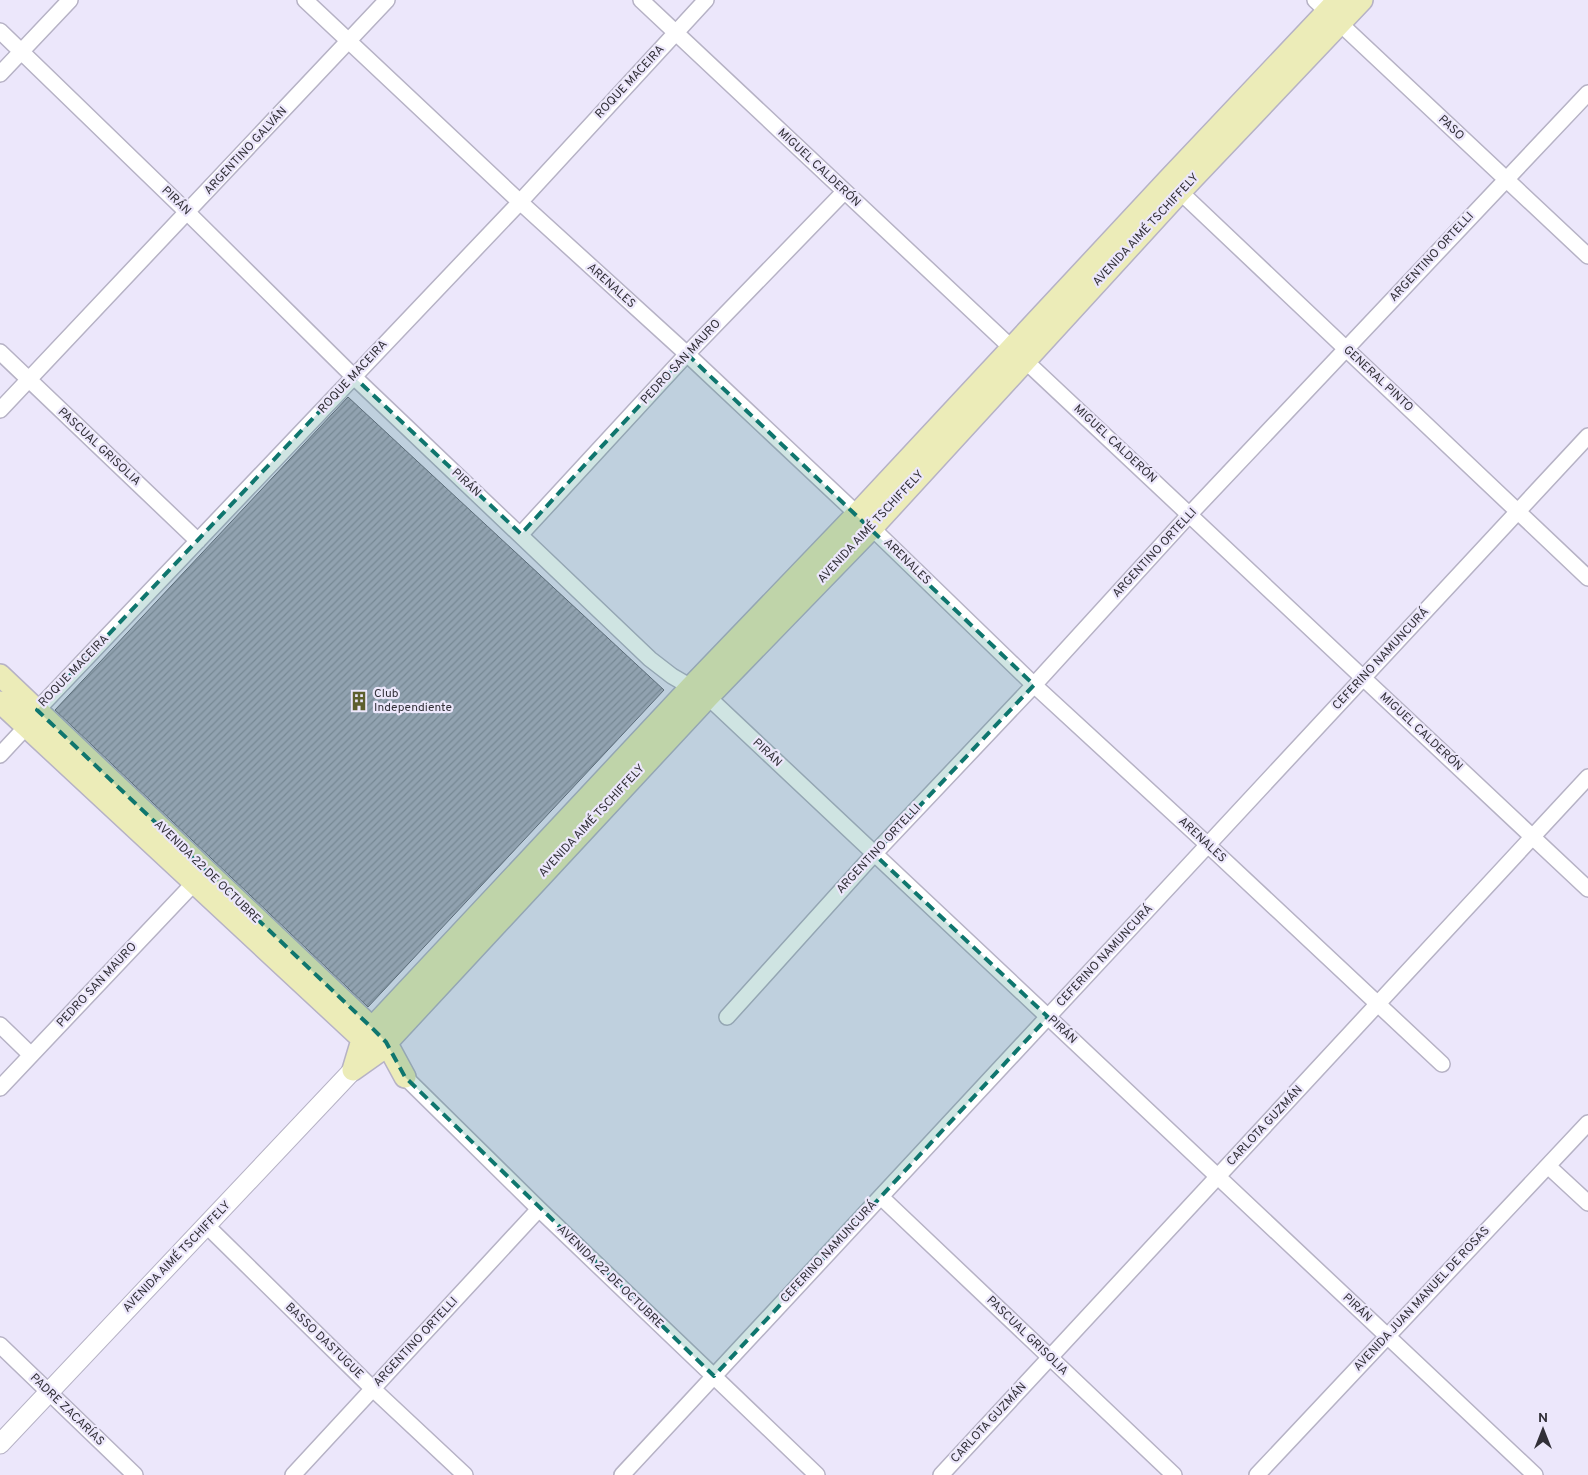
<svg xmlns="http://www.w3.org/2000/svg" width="1588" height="1475" viewBox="0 0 1588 1475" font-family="Overpass,sans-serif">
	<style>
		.building { fill: url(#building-hatch); stroke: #6f6a7c }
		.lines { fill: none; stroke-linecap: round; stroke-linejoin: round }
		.minor-casing { stroke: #b6b2c5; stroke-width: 18 }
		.tertiary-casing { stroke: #b6b2c5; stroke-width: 21 }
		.secondary-casing { stroke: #b6b2c5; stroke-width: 24 }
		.minor { stroke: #fff; stroke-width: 15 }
		.tertiary { stroke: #fff; stroke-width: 19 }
		.secondary { stroke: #ececb8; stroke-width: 21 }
		.marked { fill: #0f766e; fill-opacity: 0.2; stroke: #0f766e; stroke-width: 4; stroke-dasharray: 10 6; stroke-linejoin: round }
		.labels { text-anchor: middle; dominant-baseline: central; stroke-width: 4.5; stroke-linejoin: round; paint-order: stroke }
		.street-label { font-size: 12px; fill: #323038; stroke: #ece7fb }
		.poi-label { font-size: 12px; fill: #323038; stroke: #ece7fb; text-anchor: start }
	</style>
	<defs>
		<pattern id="building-hatch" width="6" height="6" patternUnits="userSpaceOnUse" patternTransform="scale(1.25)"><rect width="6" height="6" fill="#b2adc1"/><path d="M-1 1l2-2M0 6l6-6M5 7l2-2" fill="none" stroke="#918d9e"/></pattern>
	</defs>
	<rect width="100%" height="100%" fill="#ece7fb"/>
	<path class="building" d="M348 397 664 690 368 1007 55 710Z"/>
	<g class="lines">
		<defs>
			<path id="minor" d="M305 0 520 202 687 354 872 528 1034 685 1208 845 1442 1064
				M641 0 1588 889
				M1315 0 1588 256
				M0 31 188 213 353 376 650 659 672 676 708 697 1535 1475
				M0 74 70 0
				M1173 185 1588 578
				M0 352 198 541
				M0 410 387 0
				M521 534 687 354 844 192
				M0 755 26 727 37 710 520 202 706 0
				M727 1017 874 854 1034 685 1189 515 1588 93
				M0 1025 31 1055
				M405 1077 539 1209 817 1475
				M0 1088 195 882
				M1548 1166 1588 1203
				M881 1197 1174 1475
				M207 1226 373 1389 465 1475
				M0 1345 135 1475
				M293 1475 539 1209
				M622 1475 1588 436
				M941 1475 1588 777
				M1257 1475 1588 1123"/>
			<path id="tertiary" d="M0 1444 353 1070"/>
			<path id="secondary" d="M0 675 372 1028 386 1042 405 1077
				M0 702 373 1049
				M353 1070 377 1053 708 697 872 528 1180 192 1362 0
				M353 1070 362 1040 372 1028 690 688 856 515 1168 180 1338 0"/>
		</defs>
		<use href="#minor" class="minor-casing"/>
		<use href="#tertiary" class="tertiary-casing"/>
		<use href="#secondary" class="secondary-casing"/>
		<use href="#minor" class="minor"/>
		<use href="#tertiary" class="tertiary"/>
		<use href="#secondary" class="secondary"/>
	</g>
	<path class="marked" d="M687 354 1034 685 874 854 1048 1017 714 1376 405 1077 386 1042 372 1028 37 710 353 376 521 534Z"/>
	<defs>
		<symbol id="building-bare" viewBox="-9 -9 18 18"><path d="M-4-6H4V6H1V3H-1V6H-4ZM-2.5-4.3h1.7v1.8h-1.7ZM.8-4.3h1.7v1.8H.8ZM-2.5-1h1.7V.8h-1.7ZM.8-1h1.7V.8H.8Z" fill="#5d5f2d" stroke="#ece7fb" stroke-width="2.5" paint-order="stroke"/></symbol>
	</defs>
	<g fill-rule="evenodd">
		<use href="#building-bare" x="345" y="687" width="28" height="28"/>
	</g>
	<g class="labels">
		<g class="street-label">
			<text transform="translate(630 82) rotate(-47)">ROQUE MACEIRA</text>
			<text transform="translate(1451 128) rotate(43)">PASO</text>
			<text transform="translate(246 151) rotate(-47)">ARGENTINO GALVÁN</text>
			<text transform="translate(819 168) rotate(43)">MIGUEL CALDERÓN</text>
			<text transform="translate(176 201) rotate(44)">PIRÁN</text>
			<text transform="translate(1146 230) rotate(-47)">AVENIDA AIMÉ TSCHIFFELY</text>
			<text transform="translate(1432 257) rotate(-47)">ARGENTINO ORTELLI</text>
			<text transform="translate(611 286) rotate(42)">ARENALES</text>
			<text transform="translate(681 362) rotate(-47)">PEDRO SAN MAURO</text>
			<text transform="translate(353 377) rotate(-47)">ROQUE MACEIRA</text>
			<text transform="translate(1378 379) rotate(43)">GENERAL PINTO</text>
			<text transform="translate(1115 444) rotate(43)">MIGUEL CALDERÓN</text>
			<text transform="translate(99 447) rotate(43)">PASCUAL GRISOLIA</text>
			<text transform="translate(466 483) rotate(43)">PIRÁN</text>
			<text transform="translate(871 527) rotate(-47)">AVENIDA AIMÉ TSCHIFFELY</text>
			<text transform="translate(1155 553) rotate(-47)">ARGENTINO ORTELLI</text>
			<text transform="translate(907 562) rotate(44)">ARENALES</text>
			<text transform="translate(1381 659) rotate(-47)">CEFERINO NAMUNCURÁ</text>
			<text transform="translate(74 671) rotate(-46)">ROQUE MACEIRA</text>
			<text transform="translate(1421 732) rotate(43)">MIGUEL CALDERÓN</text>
			<text transform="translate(767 753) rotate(43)">PIRÁN</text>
			<text transform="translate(592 821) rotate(-47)">AVENIDA AIMÉ TSCHIFFELY</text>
			<text transform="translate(1202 840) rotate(43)">ARENALES</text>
			<text transform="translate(879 849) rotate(-47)">ARGENTINO ORTELLI</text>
			<text transform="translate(207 872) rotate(44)">AVENIDA 22 DE OCTUBRE</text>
			<text transform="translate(1105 956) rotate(-47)">CEFERINO NAMUNCURÁ</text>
			<text transform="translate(97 985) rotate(-47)">PEDRO SAN MAURO</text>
			<text transform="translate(1062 1030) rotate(43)">PIRÁN</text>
			<text transform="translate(1265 1126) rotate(-47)">CARLOTA GUZMÁN</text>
			<text transform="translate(829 1252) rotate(-47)">CEFERINO NAMUNCURÁ</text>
			<text transform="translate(177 1257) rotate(-46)">AVENIDA AIMÉ TSCHIFFELY</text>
			<text transform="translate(610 1277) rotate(44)">AVENIDA 22 DE OCTUBRE</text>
			<text transform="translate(1422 1299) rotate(-47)">AVENIDA JUAN MANUEL DE ROSAS</text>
			<text transform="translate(1357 1308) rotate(43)">PIRÁN</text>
			<text transform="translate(1027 1336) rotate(44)">PASCUAL GRISOLIA</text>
			<text transform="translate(324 1341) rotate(44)">BASSO DASTUGUE</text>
			<text transform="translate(416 1342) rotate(-47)">ARGENTINO ORTELLI</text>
			<text transform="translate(67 1410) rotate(44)">PADRE ZACARÍAS</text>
			<text transform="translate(989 1423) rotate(-47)">CARLOTA GUZMÁN</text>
		</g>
		<g class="poi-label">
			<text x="374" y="694">Club<tspan x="374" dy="14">Independiente</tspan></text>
		</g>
	</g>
	<g transform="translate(1543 1430)" stroke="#ece7fb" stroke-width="4" paint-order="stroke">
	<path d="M0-4L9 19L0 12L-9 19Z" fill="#323038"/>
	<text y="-8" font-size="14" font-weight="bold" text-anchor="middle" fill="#323038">N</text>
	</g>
</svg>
